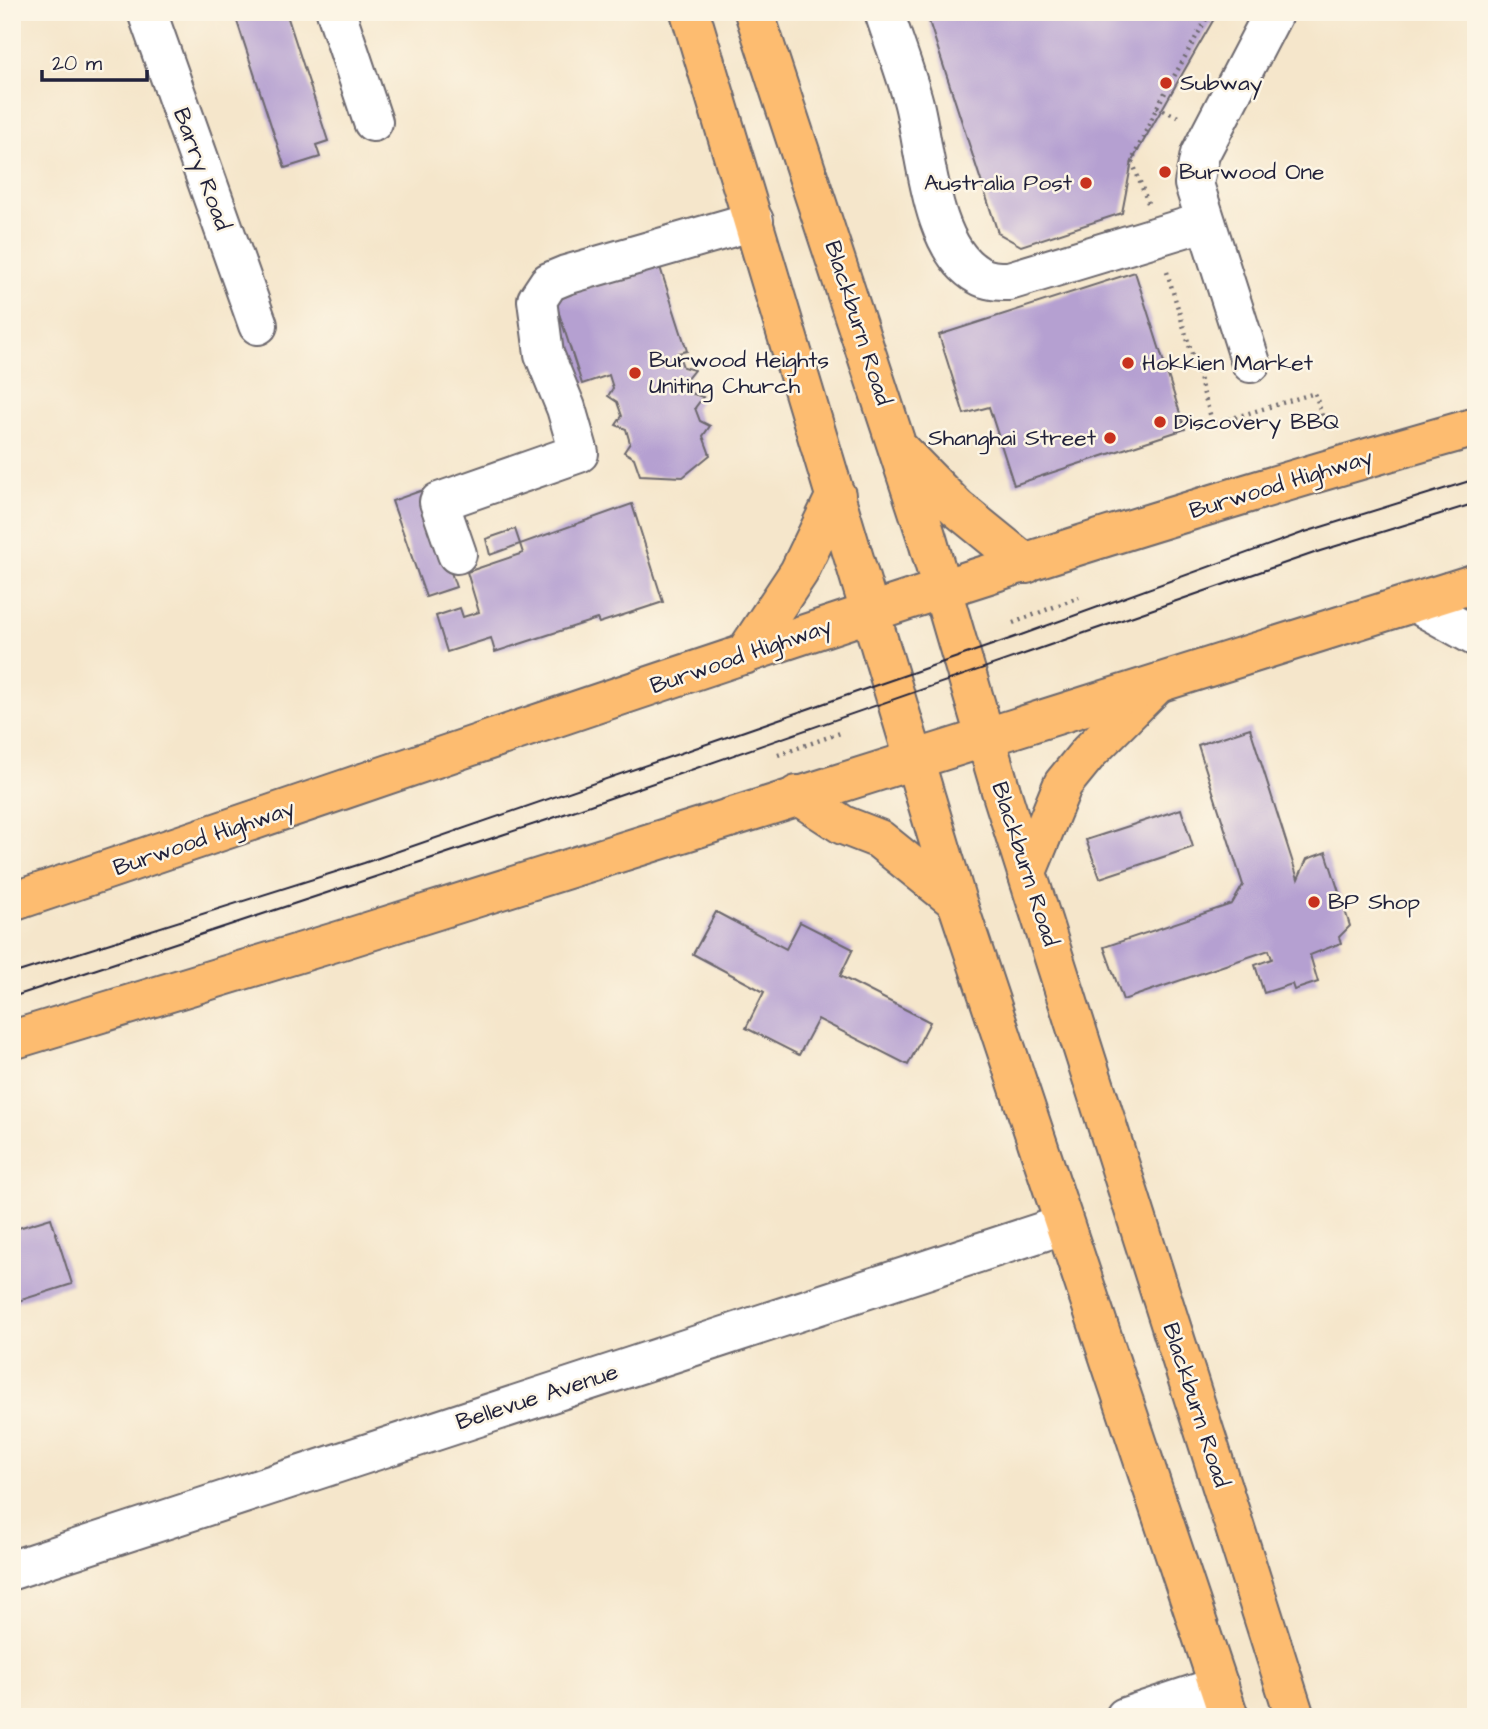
<svg xmlns="http://www.w3.org/2000/svg" width="1488" height="1729" viewBox="0 0 1488 1729" font-family="'Architects Daughter',sans-serif">
	<style>
		.building { fill: #b5a0d1 }
		.lines { fill: none; stroke-linecap: round; stroke-linejoin: round }
		.minor-casing { stroke: #6c676d; stroke-width: 42 }
		.major-casing { stroke: #6c676d; stroke-width: 42 }
		.highway-casing { stroke: #6c676d; stroke-width: 42 }
		.path { stroke: #6c676d; stroke-width: 4.5; stroke-dasharray: 2 5; stroke-linecap: butt }
		.minor { stroke: #fff; stroke-width: 38 }
		.major { stroke: #fdbc70; stroke-width: 38 }
		.highway { stroke: #fdbc70; stroke-width: 38 }
		.tram { stroke: #22223b; stroke-width: 2 }
		.poi-dot { fill: #c8321e; stroke: #fcf5e5; stroke-width: 2.5 }
		.labels { text-anchor: middle; dominant-baseline: central; stroke-width: 5; stroke-linejoin: round; paint-order: stroke }
		.poi-label { font-size: 23px; fill: #22223b; stroke: #fcf5e5; text-anchor: start }
		.street-label { font-size: 23px; fill: #22223b; stroke: #fcf5e5 }
	</style>
	<rect width="100%" height="100%" fill="#fcf5e5"/>
	<filter id="ink" filterUnits="userSpaceOnUse"><feTurbulence type="fractalNoise" baseFrequency=".0143" numOctaves="2"/><feDisplacementMap in="SourceGraphic" scale="14" xChannelSelector="R" yChannelSelector="G"/><feConvolveMatrix kernelMatrix="1 2 1 2 8 2 1 2 1" color-interpolation-filters="sRGB"/></filter>
	<filter id="wash" filterUnits="userSpaceOnUse"><feTurbulence type="fractalNoise" baseFrequency=".00686" numOctaves="4" result="noise"/><feDisplacementMap in="SourceGraphic" scale="28" xChannelSelector="R" yChannelSelector="G"/><feGaussianBlur stdDeviation="1.57" result="paint"/><feColorMatrix in="noise" values="0 0 0 0 0 0 0 0 0 0 0 0 0 0 0 0 0 1.4 0 .05"/><feComposite in="paint" operator="in"/></filter>
	<g filter="url(#wash)">
		<rect width="100%" height="100%" fill="#f5e6cb"/>
		<g id="blocks">
			<path class="building" d="M234 12H286L328 141 316 145 320 157 285 168Z
				M926 12H1218L1132 161 1122 213 1021 246 998 233Z
				M659 264 687 351 678 353 683 367 694 370 686 380 690 393 703 397 695 408 700 421 710 426 703 436 710 455 683 477 640 475 634 458 624 452 630 443 626 429 616 425 622 416 617 402 608 396 613 388 609 375 582 384 554 298Z
				M1135 272 1185 429 1014 485 989 407 964 414 939 335Z
				M423 490 456 587 426 597 392 501Z
				M632 504 663 602 599 623 597 619 495 652 491 638 447 652 436 616 460 608 463 617 479 612 467 572 523 553 520 544Z
				M515 529 520 544 490 555 486 539Z
				M1250 728 1298 879 1307 859 1326 852 1350 926 1339 937 1341 943 1310 955 1318 982 1294 990 1292 984 1264 993 1255 965 1272 959 1269 950 1123 1000 1104 947 1232 904 1243 885 1198 745Z
				M1181 809 1193 847 1100 878 1086 840Z
				M716 912 786 949 800 922 853 949 840 976 930 1022 908 1065 818 1019 799 1055 746 1028 764 992 693 954Z
				M51 1218 72 1284 12 1303V1230Z"/>
		</g>
	</g>
	<g filter="url(#ink)">
		<use href="#blocks" fill-opacity="0" stroke="#6c676d" stroke-width="2"/>
		<g class="lines">
			<defs>
				<path id="minor" d="M147 12 258 325
					M336 12 373 122
					M884 12C894 43 906 73 914 104 926 152 930 248 978 275 988 281 998 281 1009 281L1204 222
					M1251 363 1194 184 1200 154 1274 12
					M457 554 439 502 579 453 566 408 544 354 537 300 549 282 566 275 754 221
					M1415 603 1476 637
					M12 1570 1063 1225
					M1125 1717 1219 1686"/>
				<path id="major" d="M690 12 957 902 1229 1717
					M754 12 926 535 1001 791 1295 1717
					M901 451 957 508 1026 564
					M744 655 799 572 836 495
					M797 795 843 825 879 839 957 902
					M1027 872 1063 784 1089 752 1155 686"/>
				<path id="highway" d="M12 902C498 739 982 565 1476 427
					M12 1040 342 940 1476 583"/>
			</defs>
			<use href="#minor" class="minor-casing"/>
			<use href="#major" class="major-casing"/>
			<use href="#highway" class="highway-casing"/>
			<path class="path" d="M1157 107 1178 117
				M1148 203 1132 161 1157 107 1210 12
				M1167 272 1213 424 1315 393 1327 432
				M1013 623 1079 597
				M778 755 843 732"/>
			<use href="#minor" class="minor"/>
			<use href="#major" class="major"/>
			<use href="#highway" class="highway"/>
			<path class="tram" d="M12 974 364 863 1021 635 1302 533 1476 479
				M12 997 547 820 1320 551 1476 503"/>
		</g>
	</g>
	<g class="poi-dot">
		<circle cx="1166" cy="83" r="7"/>
		<circle cx="1165" cy="172" r="7"/>
		<circle cx="1086" cy="183" r="7"/>
		<circle cx="1128" cy="363" r="7"/>
		<circle cx="635" cy="373" r="7"/>
		<circle cx="1160" cy="422" r="7"/>
		<circle cx="1110" cy="438" r="7"/>
		<circle cx="1314" cy="902" r="7"/>
	</g>
	<g class="labels">
		<g class="poi-label">
			<text x="1180" y="83">Subway</text>
			<text x="1179" y="172">Burwood One</text>
			<text x="1072" y="183" text-anchor="end">Australia Post</text>
			<text x="649" y="360">Burwood Heights<tspan x="649" dy="26">Uniting Church</tspan></text>
			<text x="1142" y="363">Hokkien Market</text>
			<text x="1174" y="422">Discovery BBQ</text>
			<text x="1096" y="438" text-anchor="end">Shanghai Street</text>
			<text x="1328" y="902">BP Shop</text>
		</g>
		<g class="street-label">
			<text transform="translate(202 169) rotate(70)">Barry Road</text>
			<text transform="translate(858 323) rotate(72)">Blackburn Road</text>
			<text transform="translate(1281 484) rotate(-17)">Burwood Highway</text>
			<text transform="translate(741 656) rotate(-19)">Burwood Highway</text>
			<text transform="translate(204 838) rotate(-19)">Burwood Highway</text>
			<text transform="translate(1025 864) rotate(72)">Blackburn Road</text>
			<text transform="translate(537 1397) rotate(-18)">Bellevue Avenue</text>
			<text transform="translate(1196 1405) rotate(72)">Blackburn Road</text>
		</g>
	</g>
	<rect width="1488" height="1729" fill="none" stroke="#fcf5e5" stroke-width="42"/>
	<path d="M42 70v10h105v-10" fill="none" stroke="#22223b" stroke-width="3.5"/>
	<text x="52" y="70" font-size="21" fill="#22223b" stroke="#fcf5e5" stroke-width="5" paint-order="stroke">20 m</text>
</svg>
